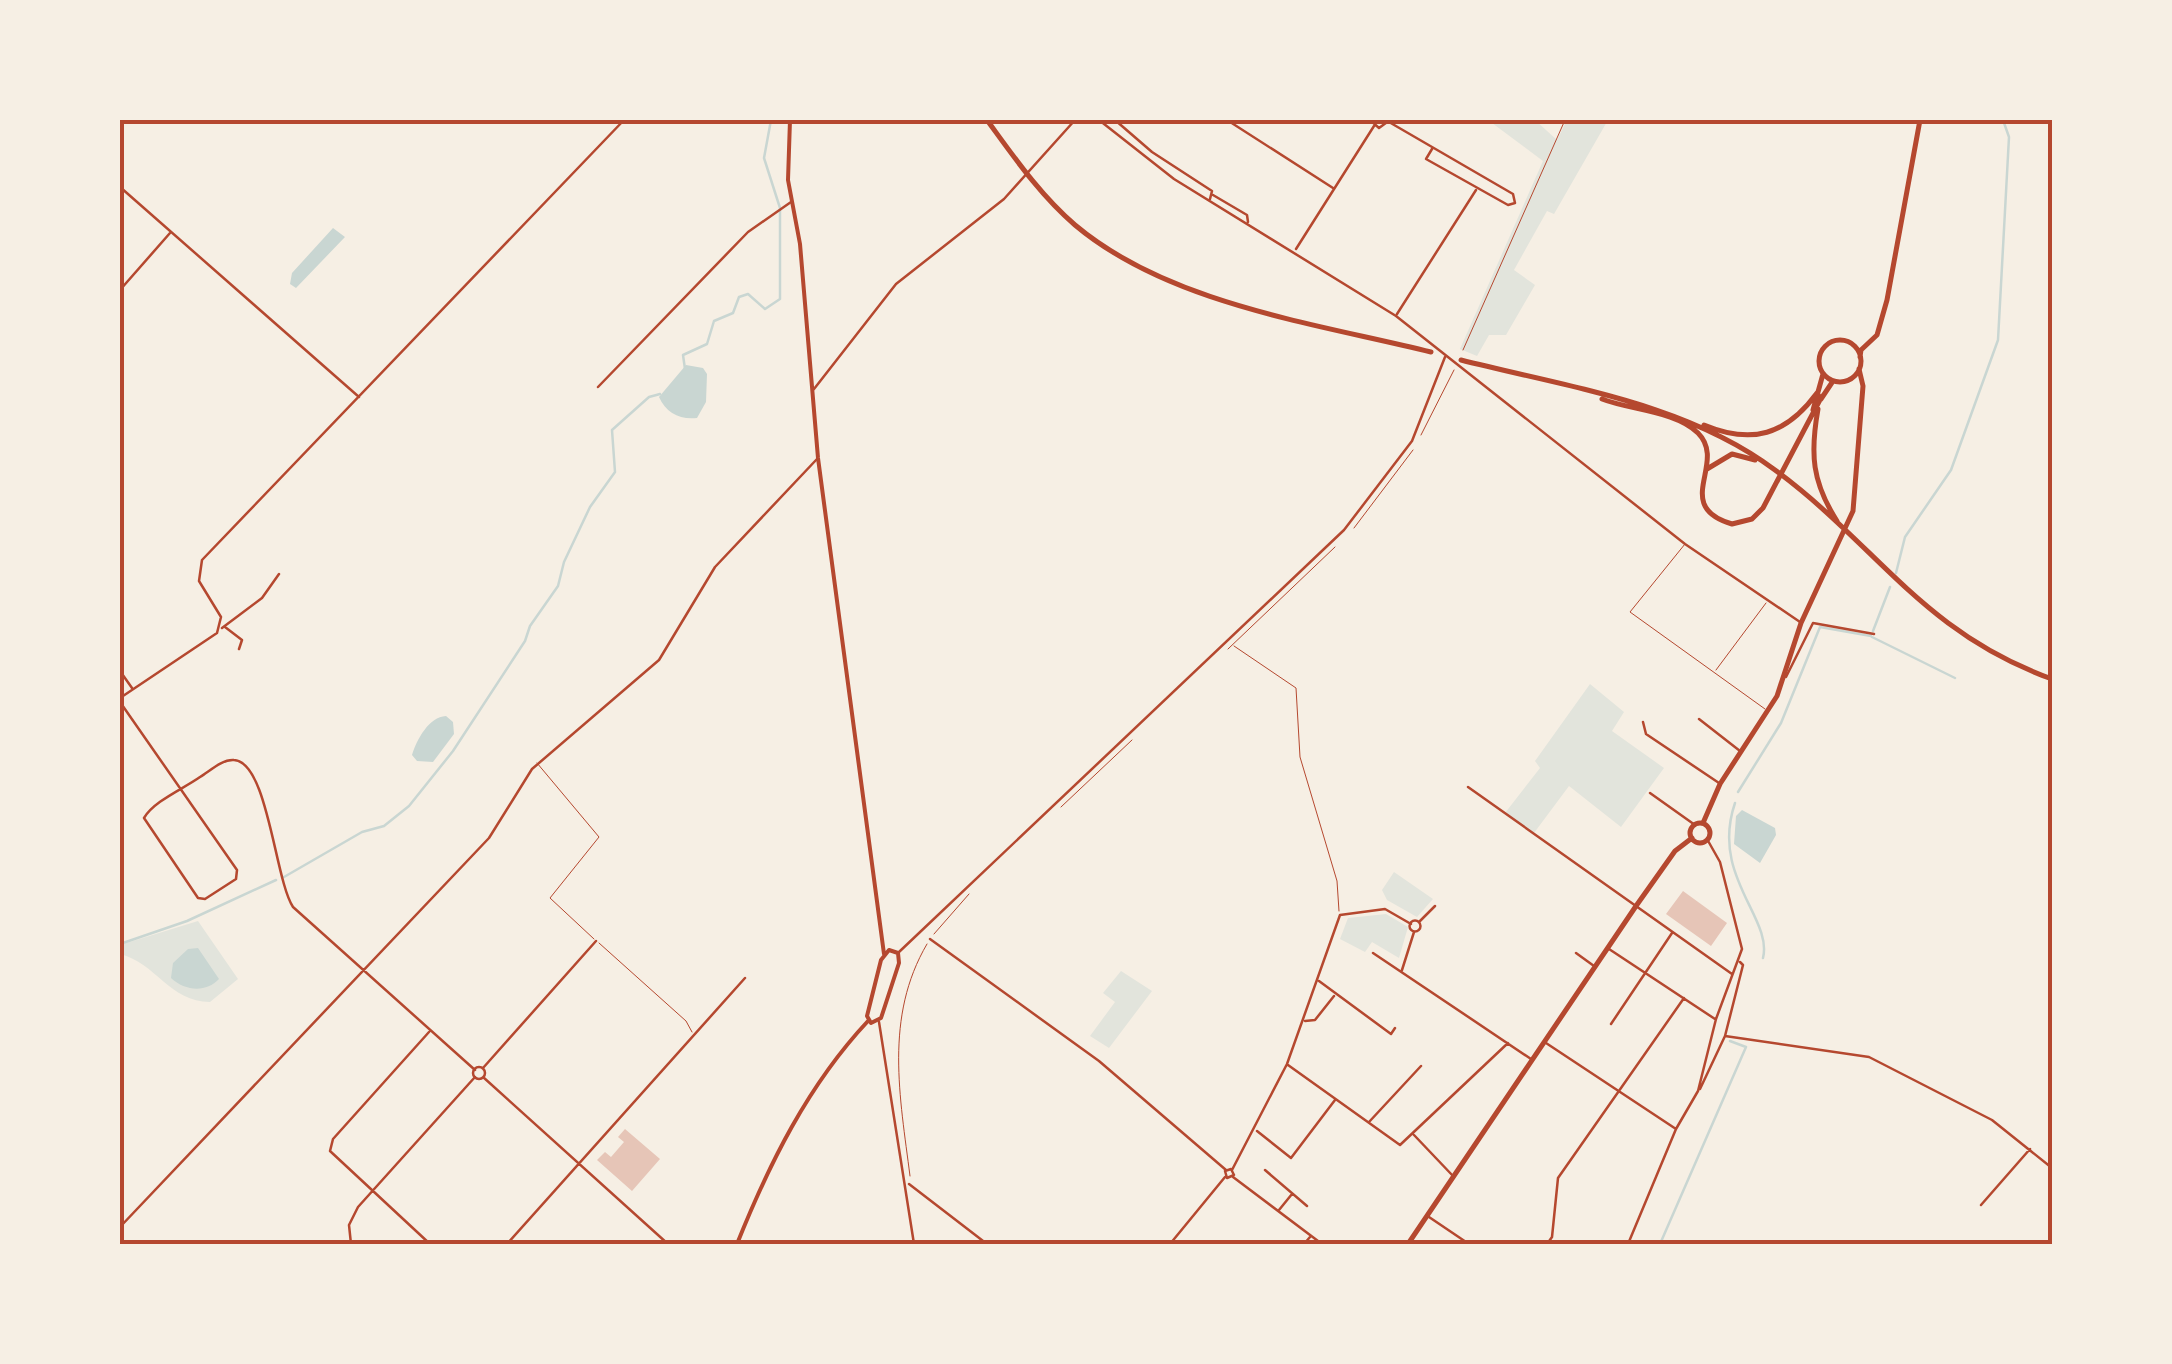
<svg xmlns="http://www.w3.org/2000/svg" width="2172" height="1364" viewBox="0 0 2172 1364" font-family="Helvetica,sans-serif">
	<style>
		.green { fill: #e2e4dc }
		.water { fill: #c9d6d2 }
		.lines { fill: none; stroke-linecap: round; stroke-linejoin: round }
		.stream { stroke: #c9d6d2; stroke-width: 2.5 }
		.building { fill: #e6c5b7 }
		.path { stroke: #b5482f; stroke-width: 1 }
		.service { stroke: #b5482f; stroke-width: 1 }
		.minor { stroke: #b5482f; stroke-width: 2.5 }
		.tertiary { stroke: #b5482f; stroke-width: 4 }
		.primary { stroke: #b5482f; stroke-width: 5 }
		.neatline { fill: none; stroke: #b5482f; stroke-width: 4 }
	</style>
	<rect width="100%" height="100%" fill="#f6efe4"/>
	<path class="green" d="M1488 120H1535L1557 140 1567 120H1608L1554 214 1547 211 1514 270 1535 285 1506 335H1489L1477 356 1460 349 1543 161Z
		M1590 684 1624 712 1612 731 1664 768 1621 827 1569 786 1534 833 1505 813 1540 768 1535 761Z
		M1394 872 1433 899 1417 917 1387 900 1382 890Z
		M1386 914 1408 927 1399 958 1372 942 1365 952 1340 939 1348 918Z
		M198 921 238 979 210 1002C170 1002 156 963 120 954V945Z
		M1121 971 1152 991 1109 1048 1090 1036 1115 1002 1103 993Z"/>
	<path class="water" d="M333 228 345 237 296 288 290 284 292 273Z
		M686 365 703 368 707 374 706 402 697 418C680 420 666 413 659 397Z
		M446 716 453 722 454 734 433 762 417 761 412 755C417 739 429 717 446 716Z
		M1742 810 1775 828 1776 835 1760 863 1734 844 1736 816Z
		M198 948 219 979C206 993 185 991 171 978L173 963 188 949Z"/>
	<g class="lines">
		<path class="stream" d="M685 369 683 355 707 344 714 321 733 313 739 297 748 294 765 309 780 299V208L764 158 771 120
			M1896 573 1905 537 1951 470 1998 340 2009 137 2003 120
			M1873 631 1890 587
			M1872 637 1955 678
			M1738 792 1781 723 1820 627 1871 636
			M1735 803C1710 876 1773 918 1763 958
			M284 877 362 832 384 826 409 806 453 751 525 641 530 626 558 586 564 562 590 507 615 472 612 430 649 397 660 394
			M120 944 187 921 276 880
			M1660 1244 1746 1047 1730 1041"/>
	</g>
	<path class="building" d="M1683 891 1727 923 1711 946 1666 914Z
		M625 1129 660 1159 632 1191 597 1160 605 1152 611 1157 624 1142 618 1137Z"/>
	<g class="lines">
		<path class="path" d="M1463 350 1565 120
			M1421 435 1454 370
			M1354 528 1413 450
			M1234 646 1296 688 1300 757 1337 881 1339 911
			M1228 649 1335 547
			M1061 807 1132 740
			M934 934 969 894
			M910 1176C900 1097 884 1017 927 944"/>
		<path class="service" d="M1685 544 1630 612 1765 709
			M1716 670 1766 603
			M537 763 599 837 550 898 594 939
			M599 943 686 1021 692 1032"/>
		<path class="minor" d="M1099 120 1174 179 1396 316 1685 544 1800 622
			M1115 120 1152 152 1212 191 1210 199
			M1227 120 1333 188
			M1370 120 1379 128 1390 120
			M1389 122 1513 194 1515 203 1508 205 1426 159 1432 149
			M120 187 359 397
			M1213 195 1247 215 1248 222
			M1296 249 1374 126
			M120 290 170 233
			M1397 314 1476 190
			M598 387 748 232 791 202
			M814 389 896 284 1004 199 1075 120
			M225 627 242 640 239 649
			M222 628 262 598 279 574
			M120 671 132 688
			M1786 677 1813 623 1874 634
			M120 698 217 633 221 617 199 581 202 560 624 120
			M120 702 237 870 236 879 205 899 198 898 144 818C154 801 183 789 200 777 210 771 222 759 234 760 268 762 275 880 293 907L475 1070
			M1699 719 1740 751
			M1643 722 1646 734 1719 783
			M1468 787 1732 974
			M1650 793 1695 825
			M1409.5 926a5.5 5.5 0 1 1 11 0a5.5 5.5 0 1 1-11 0Z
			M1420 921 1435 906
			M930 939 1099 1061 1226 1170
			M1609 949 1715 1019
			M899 952 1344 530 1412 441 1445 357
			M1373 953 1531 1059
			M1576 953 1594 966
			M1402 970 1414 932
			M1319 981 1391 1034 1395 1028
			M1305 1021 1315 1020 1334 996
			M879 1022 914 1244
			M1611 1024 1672 933
			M429 1032 333 1139 330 1151 430 1244
			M1725 1036 1869 1057 1992 1120 2052 1168
			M1546 1043 1676 1129
			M1288 1065 1400 1145 1508 1043
			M473 1073a6 6 0 1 1 12 0a6 6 0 1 1-12 0Z
			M483 1068 596 941
			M483 1077 668 1244
			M1700 1089 1725 1036 1743 965 1740 962
			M1369 1122 1421 1066
			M1257 1131 1291 1158 1335 1100
			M1414 1135 1453 1176
			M1231 1169 1234 1175 1227 1178 1225 1171Z
			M1232 1170 1287 1064 1340 915 1385 909 1411 924
			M1265 1170 1307 1206
			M1233 1177 1322 1244
			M909 1184 987 1244
			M1981 1205 2030 1149
			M1279 1210 1292 1194
			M1429 1217 1469 1244
			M120 1227 489 838 532 769 659 660 715 567 817 459
			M351 1244 349 1225 358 1207 475 1077
			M507 1244 745 978
			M1170 1244 1225 1177
			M1304 1244 1310 1237
			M1547 1244 1552 1237 1558 1178 1684 998
			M1628 1244 1676 1129 1698 1091 1716 1019 1742 949 1720 862 1707 839"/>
		<path class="tertiary" d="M790 120 788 180 800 244 818 458 884 954
			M889 950 898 953 899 963 881 1018 871 1023 867 1016 881 960Z
			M737 1244C769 1164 808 1085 868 1021"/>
		<path class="primary" d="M987 120C1014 157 1040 195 1075 225 1169 304 1314 323 1431 352
			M1819 361a21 21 0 1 1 42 0a21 21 0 1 1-42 0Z
			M1860 357 1861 350 1877 335 1887 300 1920 120
			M1461 360C1567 387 1686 403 1775 470 1878 546 1922 632 2052 679
			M1602 399C1630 410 1676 411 1698 433 1728 463 1671 506 1732 524L1752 519 1763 508 1822 396
			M1821 399 1833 381
			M1818 409C1810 454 1812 482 1837 521
			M1813 410 1823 374
			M1704 425C1752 445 1786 435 1817 393
			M1707 469 1732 454 1755 460
			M1703 823 1720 784 1777 696 1801 623 1853 511 1863 386 1859 369
			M1690 833a10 10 0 1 1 20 0a10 10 0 1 1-20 0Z
			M1408 1244 1636 906 1675 851 1692 838"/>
	</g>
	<rect width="2172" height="1364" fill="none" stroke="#f6efe4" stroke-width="245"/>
	<rect x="122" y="122" width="1928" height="1120" class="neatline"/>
</svg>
